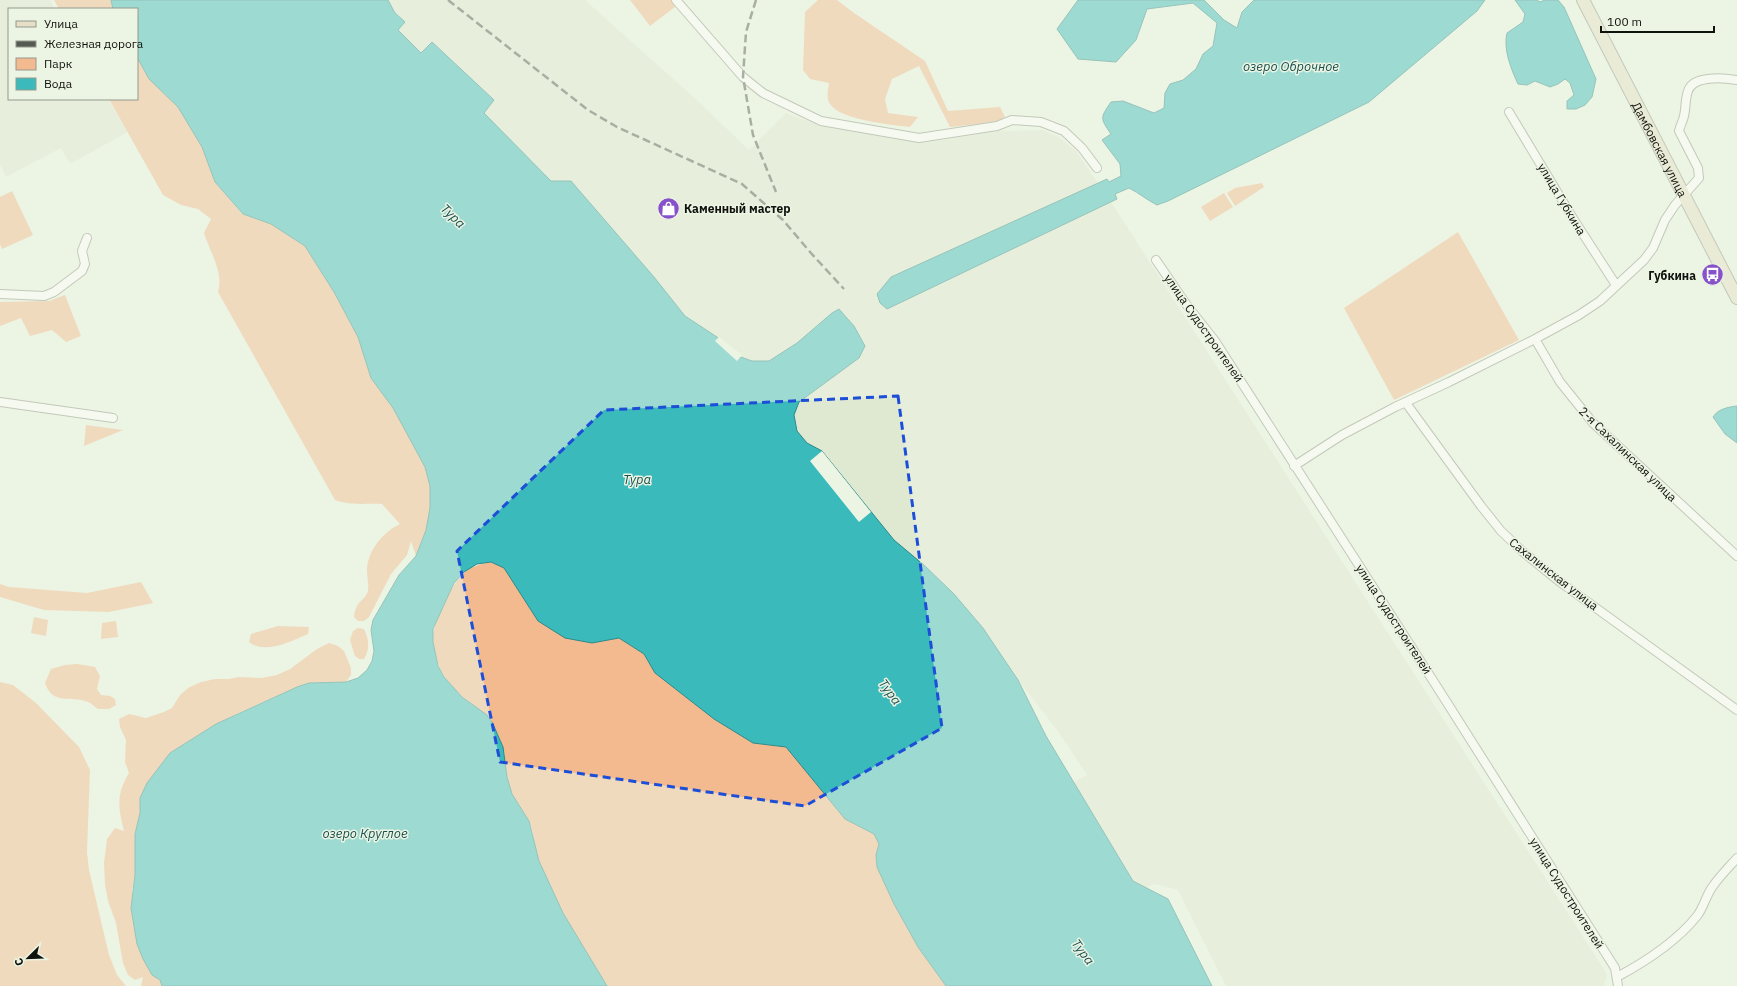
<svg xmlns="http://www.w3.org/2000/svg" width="1737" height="986" viewBox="0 0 1737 986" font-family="'IBM Plex Sans',sans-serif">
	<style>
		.built { fill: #dfe9d2 }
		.green { fill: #f3ba90 }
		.water { fill: #3bbabc; stroke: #2e8888 }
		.pier { fill: #ecf4e3 }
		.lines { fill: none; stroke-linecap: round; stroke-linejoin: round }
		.street-casing { stroke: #8f9687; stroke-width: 10 }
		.secondary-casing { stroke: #8f9687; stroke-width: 14 }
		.street { stroke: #fff; stroke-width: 8 }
		.secondary { stroke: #e6dfc6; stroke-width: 12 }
		.rail { stroke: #575a52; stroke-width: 2.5; stroke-dasharray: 8 4; stroke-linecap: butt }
		.marked { fill: none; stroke: #1d4ed8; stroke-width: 3; stroke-dasharray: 8 5; stroke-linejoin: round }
		.labels { text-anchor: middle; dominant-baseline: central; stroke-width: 3; stroke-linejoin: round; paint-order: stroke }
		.street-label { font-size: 12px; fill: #10120d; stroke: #ecf4e3 }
		.poi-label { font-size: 12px; font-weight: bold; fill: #10120d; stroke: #ecf4e3; text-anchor: start }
		.water-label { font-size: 13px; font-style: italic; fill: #194f50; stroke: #ecf4e3 }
	</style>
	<rect width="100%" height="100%" fill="#ecf4e3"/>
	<path class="built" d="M0 0H50L55 9H9V99H108L128 132 70 164 61 148 6 177 0 164Z
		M388 0H585L699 102 749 150 786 113 821 126 922 143 998 131 1043 130 1060 138 1076 151 1117 211 1607 974 1604 986H1226L1178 890 1154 884 1132 895 1065 787 1087 775 1057 730 1018 680 983 628 954 594 925 566 894 540 822 451 807 443 797 431 794 415 799 402 859 358 865 347 848 318 839 309 832 313 797 343 769 361H752L738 356 717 337 685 316 654 277 571 181H551L484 113 494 100 431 42 421 53 398 30 405 22 395 13Z"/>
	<path class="green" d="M54 0H111L113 9H59Z
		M630 0H671L675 7 650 26Z
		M818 0H837L854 13 925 61 948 111 1000 107 1005 117 996 122 950 127 919 66 892 79 885 99 888 113 918 117 910 127C892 125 840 120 830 104 826 98 828 90 829 83L810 79 803 70 805 12Z
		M137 57 149 79 178 107 202 147 215 182 242 214 271 224 305 246 334 292 358 337 371 378 393 408 425 467 430 486V508L426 530 416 556 411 541 407 555 391 574 369 617 364 621H358L354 617C356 599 366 601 368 590 369 584 367 577 367 571 367 551 383 532 400 524L382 504C363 503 354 506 335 500L218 292C224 273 210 252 204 233L211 219 198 209 181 205 163 195 109 99H137Z
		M1262 183 1264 187 1235 206 1227 193 1235 188Z
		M12 191 33 235 2 249 0 244V197Z
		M1224 193 1233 207 1210 221 1201 207Z
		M1458 232 1519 340 1394 400 1344 308Z
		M65 295 81 336 66 342 52 330 30 336 21 318 0 326V302L49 301Z
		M86 425 123 430 84 446Z
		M491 562 504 568 538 621 592 643 619 638 644 654 655 673 714 719 753 743 786 747 845 819 874 834 879 844 876 855 894 904 918 947 946 986H607C582 946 556 906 539 862 534 849 535 833 529 821 524 811 515 802 511 792 503 768 507 747 492 723 486 713 477 708 468 701 448 686 436 668 433 643 431 625 450 585 464 573 472 566 481 564 491 562Z
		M141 582 153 603 109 612 44 610 0 597V584L9 587 87 593Z
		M34 617 48 620 46 636 31 633Z
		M116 621 118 637 101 639 102 623Z
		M278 626 309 627 308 634C291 641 265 655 249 642L251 634Z
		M358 628 364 629C369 639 370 649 364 659H359L355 656 350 640 353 631Z
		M329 643 338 646 344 651 351 668V675L346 682 309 683 297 687 243 711 216 724 201 734 140 798V813L135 834V875L132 891 152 975C156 978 162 980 162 986H141L143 977 135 980 128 975 123 963 116 923 108 901 105 885 104 863 107 839 115 828 124 831C118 808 116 794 129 773L125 762 126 740 120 727 119 719 129 714 146 718 164 712 172 708 180 695 188 688 201 682 215 679H229L239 677 262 678 277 675 290 669 317 649Z
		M77 664 95 667 100 676 97 689 101 695 110 696 115 699 116 705 109 709H98C95 707 91 703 88 702 70 695 53 706 45 683L51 669 65 665Z
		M0 682 13 685 36 703 79 747 90 770 87 852 89 870 109 955 117 975 126 986H0Z"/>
	<path class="water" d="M111 0H388L395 13 405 22 398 30 421 53 432 42 494 100 484 113 551 181H571L654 277 685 316 717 337 738 356 752 361H769L797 343 832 313 839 309 854 326 865 346 859 358 799 402 794 415 797 431 807 443 822 451 894 540 925 566 954 594 983 628 1018 680 1046 736 1133 881 1168 899 1212 986H946L918 947 894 904 877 867 876 855 879 844 874 834 845 819 786 747 753 743 714 719 655 673 644 654 619 638 592 643 565 638 538 621 504 568 491 562 477 564 464 572 454 583 433 629V642L438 666 444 677 462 697 487 715 493 724 503 747 507 777 512 794 529 821 539 861 563 913 607 986H162L160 980 152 975 143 959 137 944 131 908 135 875V834L140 813V798L147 783 170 753 216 724 297 687 309 683 346 682 358 678 367 670 372 661 374 651 371 630 373 620 399 575 416 556 426 530 430 508V486L425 467 393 408 371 378 358 337 334 292 305 246 271 224 243 214 215 182 202 147 178 107 149 79 137 57V9H113Z
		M1078 0H1204L1224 20 1237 28 1242 12 1254 0H1485L1477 11 1369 102 1168 201 1157 205C1147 200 1139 193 1129 188L1115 194 1117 199 887 309 880 303 877 294 891 277 1107 179 1109 182 1121 176 1120 164 1102 140 1111 134C1100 118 1100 118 1111 102L1123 101 1154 113 1164 108 1165 93 1170 84 1183 80 1196 69 1203 54 1213 46 1217 23 1193 3 1147 9 1136 40 1116 62 1078 59 1057 29Z
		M1515 0H1537L1540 2 1545 0H1558L1564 7 1596 79 1592 97 1585 105 1576 109H1567V101L1574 95 1570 83 1565 79 1558 84 1550 87 1535 81 1527 85 1518 84C1511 69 1503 49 1507 33L1523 22 1525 14Z
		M1737 406V443L1725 434 1713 417C1718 409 1728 407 1737 406Z"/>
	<path class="pier" d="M719 337 742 355 737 361 715 341Z
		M822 451 871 512 859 522 810 461Z"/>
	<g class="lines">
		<defs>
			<path id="street" d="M676 0 743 77 763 93 821 121 919 138 997 126 1012 120 1041 122 1064 131 1082 148 1097 168
				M1509 112 1574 220 1616 285
				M1156 260 1186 304 1215 341 1439 690 1615 968 1618 986
				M0 294 44 296 54 292 82 271 85 264 82 251 87 238
				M1535 339 1560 382 1593 423 1737 556
				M0 402 113 418
				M1406 403 1481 506 1501 531 1523 552 1560 582 1737 710
				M1294 466 1342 435 1395 407 1449 382 1535 339 1579 315 1600 301 1644 260 1653 248 1665 220 1675 205 1699 178 1698 168 1679 131C1680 126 1683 121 1684 116 1686 108 1685 99 1688 91 1693 75 1724 78 1737 80
				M1617 977C1645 962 1677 941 1697 916 1704 907 1706 895 1713 886 1720 876 1729 867 1737 858"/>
			<g id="secondary">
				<path id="s1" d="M1583 0 1737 298"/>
			</g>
		</defs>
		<use href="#street" class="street-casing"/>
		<use href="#secondary" class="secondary-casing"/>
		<use href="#street" class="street"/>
		<use href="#secondary" class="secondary"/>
		<path class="rail" d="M448 0 588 110 617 127 742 184 783 220 810 252 844 289
			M756 0 746 32 743 77 753 135 776 192"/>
	</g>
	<path d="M0 0H1737V986H0ZM898 396 942 728 805 806 500 762 457 551 604 410Z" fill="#ecf4e3" fill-opacity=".55" fill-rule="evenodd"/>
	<path class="marked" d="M898 396 942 728 805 806 500 762 457 551 604 410Z"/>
	<defs>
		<symbol id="shop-disc" viewBox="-11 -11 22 22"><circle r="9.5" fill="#8752c9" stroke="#ecf4e3"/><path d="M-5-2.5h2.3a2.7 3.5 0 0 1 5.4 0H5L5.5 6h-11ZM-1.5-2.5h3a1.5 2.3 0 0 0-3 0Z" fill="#fff"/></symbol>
		<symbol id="bus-disc" viewBox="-11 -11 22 22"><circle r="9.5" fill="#8752c9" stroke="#ecf4e3"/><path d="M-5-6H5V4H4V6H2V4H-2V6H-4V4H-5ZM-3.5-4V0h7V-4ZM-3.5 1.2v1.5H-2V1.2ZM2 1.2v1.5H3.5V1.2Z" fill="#fff"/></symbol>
	</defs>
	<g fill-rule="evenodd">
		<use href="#shop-disc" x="656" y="196" width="25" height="25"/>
		<use href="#bus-disc" x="1700" y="262" width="25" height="25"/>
	</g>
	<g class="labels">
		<g class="street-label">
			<text stroke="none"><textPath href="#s1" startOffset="168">Дамбовская улица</textPath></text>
			<text transform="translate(1562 199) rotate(59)">улица Губкина</text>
			<text transform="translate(1204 328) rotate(55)">улица Судостроителей</text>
			<text transform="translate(1628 454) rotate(44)">2-я Сахалинская улица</text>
			<text transform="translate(1554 574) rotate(38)">Сахалинская улица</text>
			<text transform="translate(1394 619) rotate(57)">улица Судостроителей</text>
			<text transform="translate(1567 893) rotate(58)">улица Судостроителей</text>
		</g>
		<g class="poi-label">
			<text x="684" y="208">Каменный мастер</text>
			<text x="1696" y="275" text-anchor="end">Губкина</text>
		</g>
		<g class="water-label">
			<text x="1291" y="66">озеро Оброчное</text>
			<text transform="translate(453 216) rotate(44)">Тура</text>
			<text x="637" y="479">Тура</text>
			<text transform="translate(890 692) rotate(54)">Тура</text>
			<text x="365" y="833">озеро Круглое</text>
			<text transform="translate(1083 952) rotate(54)">Тура</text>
		</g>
	</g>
	<rect x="8" y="8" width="130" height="92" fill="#ecf4e3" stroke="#949a8d"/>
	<rect x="16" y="21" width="20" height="6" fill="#e6dfc6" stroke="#949a8d"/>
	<text x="44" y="28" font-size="12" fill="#10120d">Улица</text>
	<rect x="16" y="41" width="20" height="6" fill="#575a52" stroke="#949a8d"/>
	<text x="44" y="48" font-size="12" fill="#10120d">Железная дорога</text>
	<rect x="16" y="58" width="20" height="12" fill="#f3ba90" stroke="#949a8d"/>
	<text x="44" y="68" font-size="12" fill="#10120d">Парк</text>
	<rect x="16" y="78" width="20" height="12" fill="#3bbabc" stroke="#949a8d"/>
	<text x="44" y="88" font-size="12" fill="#10120d">Вода</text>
	<g transform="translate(28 958) rotate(247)" stroke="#ecf4e3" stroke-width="3" paint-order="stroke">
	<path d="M0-3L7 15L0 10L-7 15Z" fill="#10120d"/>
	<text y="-6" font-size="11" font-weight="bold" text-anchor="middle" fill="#10120d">С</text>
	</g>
	<path d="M1601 26v6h113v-6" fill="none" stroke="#10120d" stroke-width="2"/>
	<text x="1607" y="26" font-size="12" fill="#10120d" stroke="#ecf4e3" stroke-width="3" paint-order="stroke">100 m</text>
</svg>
